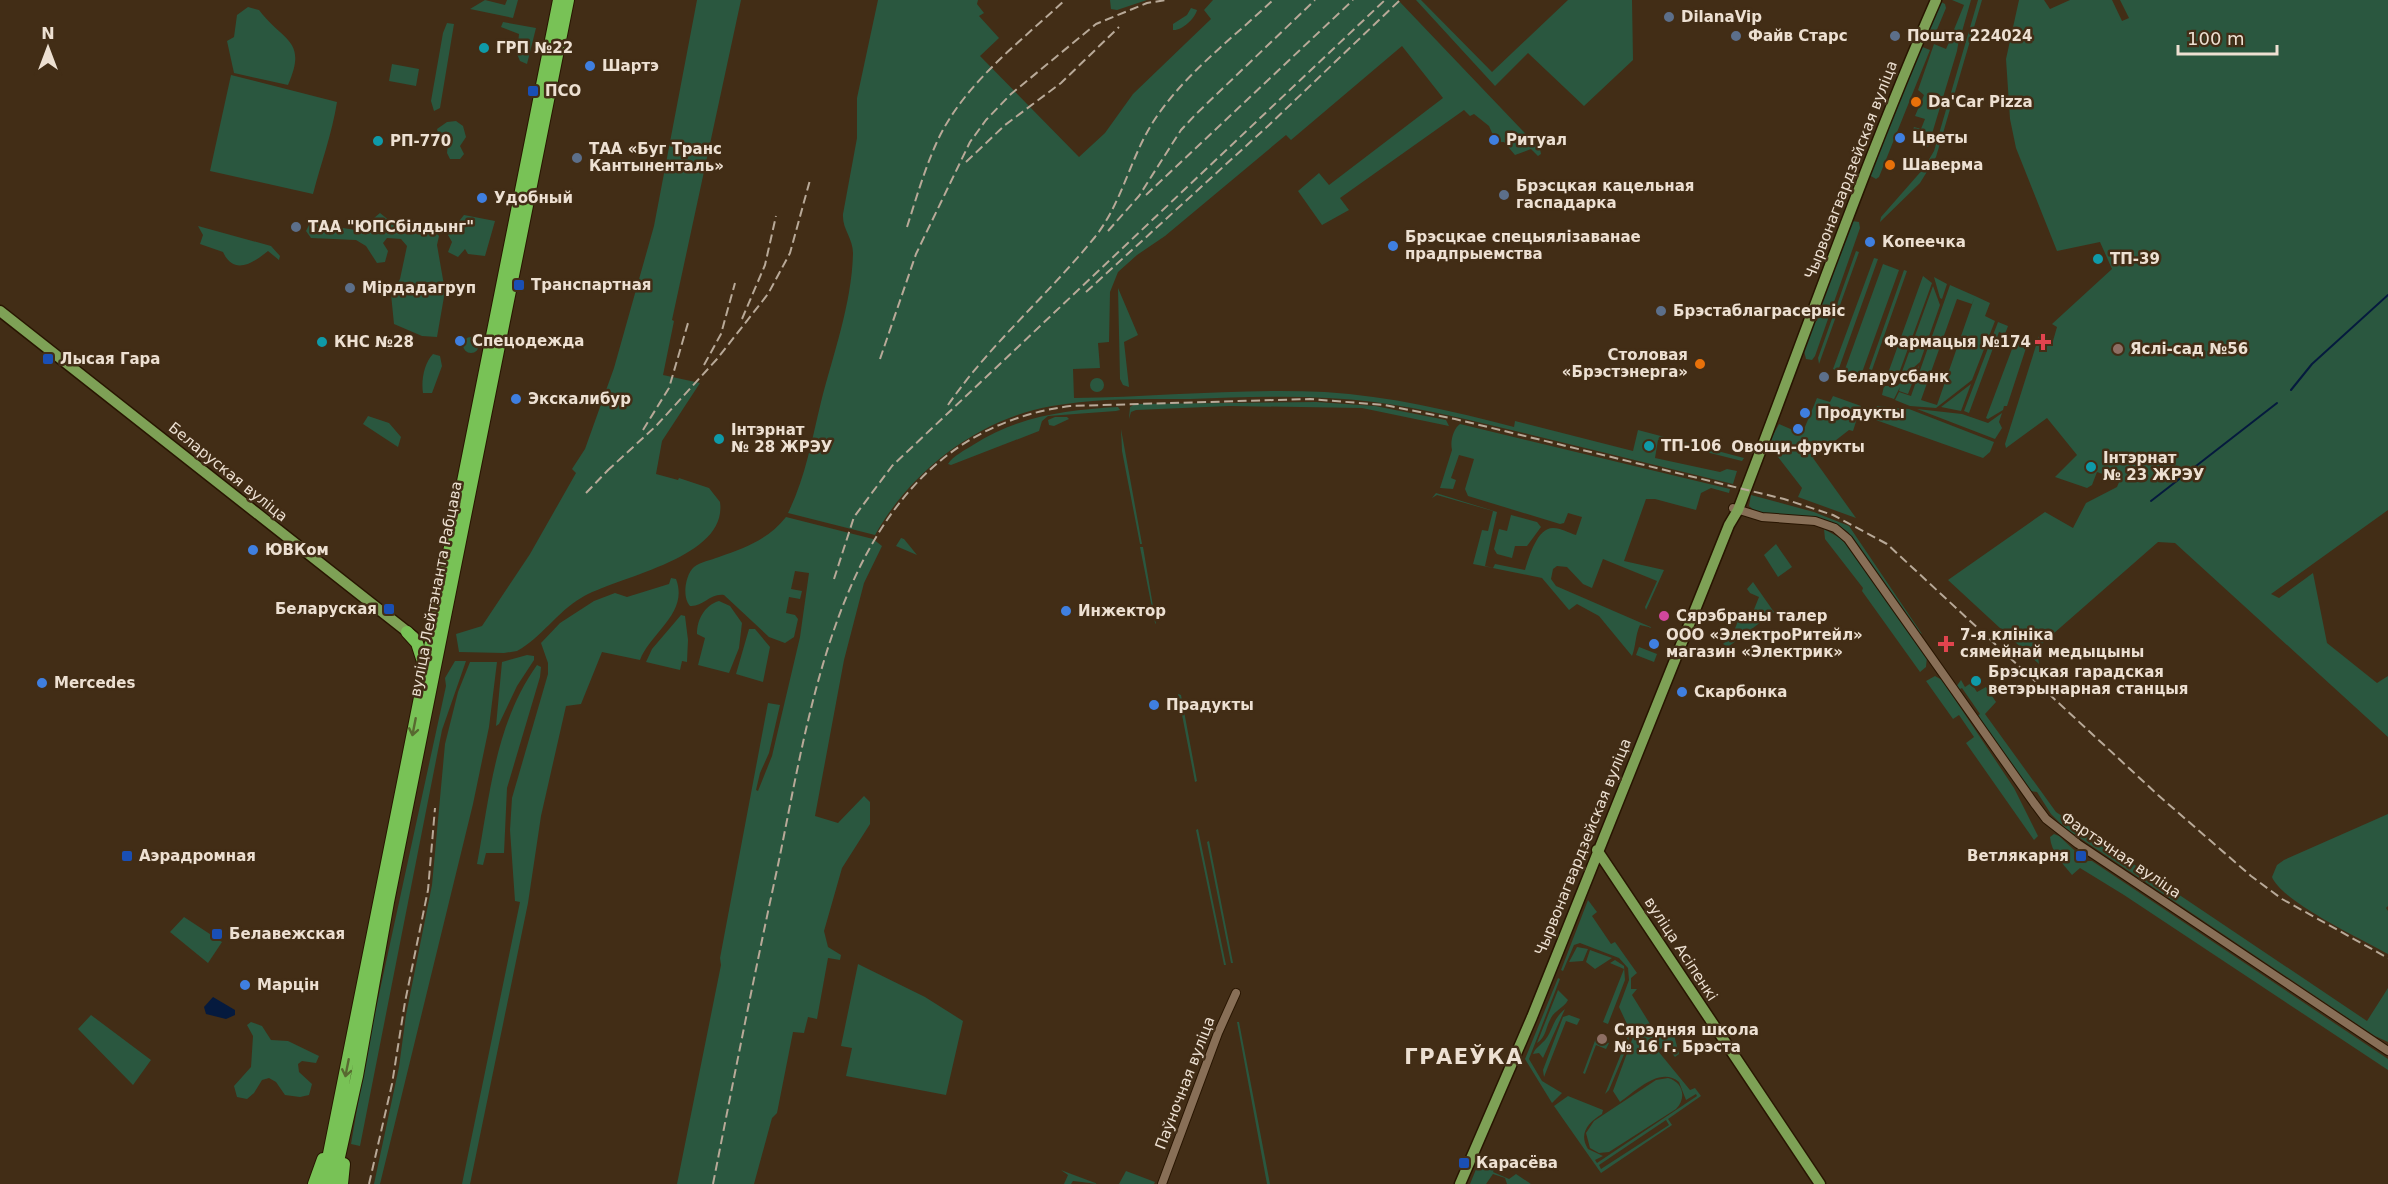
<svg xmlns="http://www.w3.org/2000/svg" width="2388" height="1184" viewBox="0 0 2388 1184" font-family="'DejaVu Sans',sans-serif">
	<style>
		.green { fill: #2a573f; fill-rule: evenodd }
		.water { fill: #051a3e }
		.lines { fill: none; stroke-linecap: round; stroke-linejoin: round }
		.stream { stroke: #051a3e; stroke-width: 2 }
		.minor-casing { stroke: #281500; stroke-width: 10 }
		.major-casing { stroke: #281500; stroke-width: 13 }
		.highway-casing { stroke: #281500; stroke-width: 14 }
		.minor { stroke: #886f57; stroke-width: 8 }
		.major { stroke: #7ea156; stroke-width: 10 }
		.highway { stroke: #78c256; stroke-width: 12 }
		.rail { stroke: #b8a998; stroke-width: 2; stroke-dasharray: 9 4.5; stroke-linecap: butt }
		.oneway { stroke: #586930 }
		.service-dot { fill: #5c6f8a; stroke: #422d16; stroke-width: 2 }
		.culture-dot { fill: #0f9aa8; stroke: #422d16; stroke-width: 2 }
		.shop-dot { fill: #3f7fe0; stroke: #422d16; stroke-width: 2 }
		.transit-dot { fill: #1a4fb4; stroke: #422d16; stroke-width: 2 }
		.food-dot { fill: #e8710a; stroke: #422d16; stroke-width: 2 }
		.health-dot { fill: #e0444e; stroke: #422d16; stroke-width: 2 }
		.education-dot { fill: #8d6e63; stroke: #422d16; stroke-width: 2 }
		.hotel-dot { fill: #d1479c; stroke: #422d16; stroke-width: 2 }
		.labels { text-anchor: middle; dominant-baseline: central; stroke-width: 5; stroke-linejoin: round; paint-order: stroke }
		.poi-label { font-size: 15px; font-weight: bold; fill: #ede0d2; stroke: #422d16; text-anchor: start }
		.street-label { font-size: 15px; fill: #ede0d2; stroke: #422d16 }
		.district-label { font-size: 21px; font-weight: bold; letter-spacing: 1.5px; fill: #ede0d2; stroke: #422d16 }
	</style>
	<rect width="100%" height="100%" fill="#422d16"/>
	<path class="green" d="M485 0 505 5 507 0H518L513 18 470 9Z
		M697 0H741L672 320 674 321 663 375 700 383 662 441 656 474 678 480 679 478 709 488 720 502C728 559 617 576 581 598 557 612 541 638 517 651L504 653 459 652 456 634 482 626 530 554 576 473 572 469 585 449 614 368 654 226Z
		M878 0H978L977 4 984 13 979 16 999 38 980 56 1079 157 1105 133 1133 94 1211 19 1204 10 1213 0H1398L1540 149 1541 154 1538 156 1531 149 1515 155 1504 142H1501L1498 134 1493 135 1489 126 1474 114 1470 116 1464 110 1340 198 1349 210 1322 225 1298 191 1319 173 1329 185 1443 98 1402 46 1291 140 1286 135 1165 236 1137 255 1118 272 1110 292 1109 342 1098 343 1100 368 1073 369 1074 398C1158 397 1241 388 1325 392 1390 396 1452 411 1514 427L1515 421 1633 451 1638 430 1744 458 1742 461 1658 440 1655 458 1720 472 1727 469 1737 471 1733 484C1667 468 1602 452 1536 436 1482 423 1429 409 1374 402 1313 394 1251 397 1190 399 1144 399 1097 398 1052 406 978 419 911 471 875 535L788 513C805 479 812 439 821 402 833 355 852 303 853 253 853 238 842 229 843 214L857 138V98Z
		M1110 0H1147L1117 10 1111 9Z
		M1416 0H1421L1492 72 1568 0H1632L1633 60 1584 106 1528 53 1495 86Z
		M1952 0H1971L1961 35 1953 32 1964 5Z
		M1978 0H1982L1936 157 1920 183 1880 222 1881 217 1924 168 1934 151Z
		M2019 0H2044L2050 9 2070 0H2112L2122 21 2129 18 2120 0H2388V510L2271 594 2279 598 2313 573 2327 643 2377 683 2388 676V737L2175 543 2158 542 2037 648 2039 664 1948 580 2045 512 2073 528 2086 503 2117 487 2120 480 2097 472 2092 485 2087 488 2055 477 2077 455 2047 418 2006 448 2005 444 2039 336 2053 341 2057 327 2052 324 2112 269 2100 242 2057 251 2016 148 2010 119 2006 59Z
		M1941 2 1945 4 1946 8 1936 32 1930 34 1927 32Z
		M248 7 259 10C283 42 308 39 288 85L234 73 227 41 234 37 237 15Z
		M1191 8 1197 10C1195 19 1181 31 1173 30V24L1187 15Z
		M503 22 536 28 527 64 520 61 517 54 519 34 501 27Z
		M447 23 454 24 440 108 434 111 431 101 443 33Z
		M1952 36 1959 39 1957 51 1928 147 1916 144 1918 138 1911 135 1914 127 1921 129 1925 119 1915 116 1924 95 1918 90 1934 44 1946 49Z
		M1920 46 1930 50 1879 177 1876 179 1869 175Z
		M392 64 419 69 416 86 389 81Z
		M231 75 337 102C332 134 321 163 313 194L210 171Z
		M456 121 463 126 466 137 460 146 464 154 460 159H450L447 153 448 144 439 137 437 129 447 122Z
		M380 213 391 222 434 230 439 236 437 245 445 291 437 337 422 336 394 324 391 294 400 279 407 246 401 239 387 238 383 243 388 251 385 262 377 263 366 246 356 240 311 238 306 231 310 223 369 232 374 218Z
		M464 215 495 221 485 256 468 254 465 249 458 257 448 252 452 242 448 235Z
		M1852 221 1859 222 1860 228 1815 356 1812 360 1806 359 1804 351 1848 225Z
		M198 226 271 246 280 256 279 260 268 251C253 263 234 276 223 252L200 244 203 235Z
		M1856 251 1859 252 1819 364 1818 358Z
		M1874 258 1878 259 1838 371 1833 369Z
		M1883 264 1899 270 1860 378 1844 372Z
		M1904 270 1907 271 1872 370 1869 369Z
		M1923 276 1932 283 1895 384 1881 383 1884 375 1887 376Z
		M1934 277 1947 284 1942 299 1940 298Z
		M1950 285 1975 296 1972 304 1957 299 1921 400 1937 405 1975 296 1990 303 1985 316 1995 321 1972 380 1936 408 1910 406 1895 400 1899 392 1911 396Z
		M1933 286 1940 305 1920 362 1899 380Z
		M1118 288 1138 335 1124 342 1129 387 1123 385 1120 379Z
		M1998 322 2008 326 2005 334 1999 332 1969 413 1964 411Z
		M463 345a8 8 0 1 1 16 0a8 8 0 1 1-16 0Z
		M2015 341 2027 345 2007 406H2004L2003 410 1988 419 1986 418Z
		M433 354 440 356 442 366 432 393H423C421 381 424 363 433 354Z
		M1919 366 1908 394 1899 391 1900 387 1894 399 1882 395 1884 386H1897Z
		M1090 385a7 7 0 1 1 14 0a7 7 0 1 1-14 0Z
		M1971 384 1961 411 1941 407Z
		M1833 396 1861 406 1853 431 1849 430 1813 458 1856 518 1798 497 1802 488 1768 444 1779 424 1802 434 1817 398 1830 402Z
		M1316 402 1375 406 1446 420 1449 426 1362 408 1229 406 1136 410 1131 412 1129 419 1130 407 1135 404Z
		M1877 406 1909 409 1994 442 1990 452 1983 458 1873 419Z
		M1118 407 1120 410 1116 411 1048 416 1042 421 1039 431 951 465 948 464C953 456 965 450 973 445 1019 416 1065 410 1118 407Z
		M1917 409 1962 414 1988 423 2002 413 1999 422 2002 428 1995 439Z
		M368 416 389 423 401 437 398 447 363 424Z
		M1055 417H1067L1069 419 1054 426 1049 425 1048 420Z
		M1460 424 1730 489 1729 493 1711 488 1701 493 1696 510 1655 499H1646L1624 561 1664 570 1646 610 1645 607 1657 581 1603 559 1592 588 1583 584 1567 567 1557 566 1553 569 1551 579 1556 586 1653 628 1640 625C1635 636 1636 646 1632 656L1599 616 1577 604 1569 610 1542 578 1473 564 1482 530 1488 531 1493 511 1437 495 1432 498 1436 493 1497 512 1485 566 1493 568 1495 564 1525 570C1529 557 1537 528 1553 528 1561 528 1569 533 1576 535L1582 517 1568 513 1564 523 1560 524 1468 496 1465 489 1474 459 1459 455 1451 478 1456 480 1453 489 1440 488 1452 450C1450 442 1453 429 1460 424Z
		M1121 429 1142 544H1140L1122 451Z
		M1751 495 1814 512 1849 526 1922 634 1918 632 1848 532C1819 511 1787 519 1755 511L1749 506Z
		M1511 515 1537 522 1541 527 1527 546H1515L1512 558 1497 554 1494 549 1499 529 1507 531Z
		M786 517 873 539 882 546 864 583 844 660 815 816 838 823 864 796 870 802V824L842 868 824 931 828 947 841 955 840 960 828 958 817 1019 808 1017 804 1033 793 1032 777 1113 772 1118 754 1184H677L721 965 720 958 768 703 780 705 769 753 760 773 756 790 758 791 772 756 800 637 809 573 795 571 791 589 802 591 800 599 789 597 786 613 795 615 798 619 794 637 785 643 769 637 724 595C710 593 703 607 690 606 682 598 685 575 694 567 700 562 711 560 719 557 745 548 769 539 786 517Z
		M1824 529 1840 538 1852 550 1927 657 1926 667 1920 672 1862 591 1863 588 1825 539Z
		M901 538 904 539 917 555 896 546Z
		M1776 544 1792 567 1778 577 1764 555Z
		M1140 547H1143L1156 624 1155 623Z
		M671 578 676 579C689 613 651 632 640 660L602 652 581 704 566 706 541 816 528 903 470 1184H462L520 902 515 901 510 830 512 798 548 674V663L541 643 560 623 594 601 615 593 627 597 669 584Z
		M1753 582 1774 612 1728 647 1723 644 1732 636 1742 611 1753 612 1759 597 1750 593 1747 589Z
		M719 601 730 606 742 623 739 648 729 673 698 665 705 638 697 634C697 619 705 605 719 601Z
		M681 615 685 616 688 640 687 662 682 661 680 670 646 662 652 649Z
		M749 629H755L770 647 763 682 736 674Z
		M1639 647 1657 654 1654 662 1636 655Z
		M527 655 534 656V660L517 686 499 724 496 726 502 662Z
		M455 661H466L442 730 360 1146 351 1144 368 1045 446 686 445 678Z
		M470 662H497L489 727 473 804 380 1184H374L399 1067 406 1015 432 885 445 744 458 692Z
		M537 665 541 667 540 677 507 788 504 853H486L483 865 477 864C490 795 495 724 537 665Z
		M1935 676 1942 680 2014 788 2038 836 2034 840 1966 743 1974 737 1959 715 1953 719 1926 681Z
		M1961 680 1965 687 1971 683 1977 692 1986 687 1996 702 1985 714 2056 812 2367 1021 2388 988V1042L2375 1036 2065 828 2051 814 2037 792 2031 791 1976 717 1980 714 1962 688 1958 690 1956 687Z
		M1178 694 1181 695 1197 781 1195 782Z
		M2388 814V906L2386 908 2388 911V954C2362 939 2282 902 2272 877L2277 865 2284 860Z
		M1198 829 1226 965H1224L1196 830Z
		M2054 834 2059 836 2086 861H2092L2388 1059V1070L2124 895 2080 868 2072 875C2063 864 2051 852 2050 837Z
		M1209 841 1233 963H1231L1207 842Z
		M1588 900 1597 912 1592 916 1611 944 1615 942 1637 973 1631 978V989H1637L1632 995 1655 1032 1658 1030 1674 1035 1679 1054 1675 1057 1671 1052 1675 1049 1669 1042 1658 1051 1690 1090 1695 1088 1701 1096 1668 1119 1672 1125 1601 1173 1554 1106 1568 1096 1603 1110 1602 1114C1589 1122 1578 1133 1588 1149L1603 1156 1595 1160 1597 1163 1697 1096 1696 1094 1686 1100 1679 1082C1660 1066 1636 1091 1620 1102L1613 1091 1633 1037 1619 1007 1629 980 1628 968 1619 958 1580 943 1574 945 1563 971 1561 970ZM1666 1120 1669 1125 1601 1169 1599 1165Z
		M184 917 222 942 208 963 170 932Z
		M1577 947 1588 949 1583 961 1569 962Z
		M1590 950 1612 958 1595 969 1586 962Z
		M1615 960 1624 966 1625 980 1608 1024 1603 1022 1624 969 1610 963Z
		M858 964 925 997 963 1021 946 1095 846 1076 852 1048 841 1046Z
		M1558 978 1560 979 1529 1059 1542 1081 1562 1093 1552 1103 1525 1059Z
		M1558 990 1568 1000C1564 1008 1555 1010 1551 1018 1546 1026 1546 1038 1537 1043Z
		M1565 1009 1543 1058 1539 1053 1533 1054C1536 1047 1538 1048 1542 1043 1553 1034 1551 1020 1565 1009Z
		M91 1015 151 1060 133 1085 78 1029Z
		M1569 1015 1580 1019 1577 1025 1566 1021 1544 1077 1543 1070 1563 1017Z
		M251 1022 262 1026 271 1040 288 1041 319 1056 316 1063 302 1061 298 1064 299 1072 312 1084 309 1095 300 1097 285 1095 276 1082 269 1078 262 1080 254 1093 247 1099 237 1097 234 1086 251 1067 253 1036 247 1025Z
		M1237 1022H1239L1270 1184H1267Z
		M1629 1034 1628 1045 1609 1090 1605 1094Z
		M1596 1038 1609 1043 1606 1049 1596 1045 1585 1074 1583 1073Z
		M1668 1078C1683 1082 1687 1098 1676 1109L1609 1152 1599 1153 1590 1148 1586 1133 1594 1121 1656 1080Z
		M1481 1157 1496 1164 1493 1172 1509 1179 1516 1174 1531 1184H1507L1505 1178 1493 1174 1486 1184H1470Z
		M1061 1170 1066 1172 1098 1184 1073 1181 1071 1184H1064L1068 1175Z
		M1126 1171 1155 1182 1154 1184H1119Z"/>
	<path class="water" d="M213 997 235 1010V1015L226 1019 206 1014 204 1007Z"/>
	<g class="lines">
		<path class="stream" d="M2291 390 2312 364 2388 295
			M2151 501 2277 403"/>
		<defs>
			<path id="minor" d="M1733 508 1762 517 1815 521 1835 528 1848 539 2034 803 2046 819 2078 844 2388 1051
				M1162 1184 1218 1033 1236 993"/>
			<path id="major" d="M0 311 414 637
				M1597 850 1820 1184
				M1460 1184 1532 1017 1729 525 1738 510C1804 339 1863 167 1936 0"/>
			<path id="highway" d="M407 632 417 643 424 665
				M314 1184 323 1159
				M323 1184 559 0
				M333 1184 357 1076 388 902 568 0
				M342 1184 344 1164"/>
		</defs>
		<use href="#minor" class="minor-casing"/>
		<use href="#major" class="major-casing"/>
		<use href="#highway" class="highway-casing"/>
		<use href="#minor" class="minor"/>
		<use href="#major" class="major"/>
		<use href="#highway" class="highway"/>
		<path class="rail" d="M966 162 1005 125 1061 83 1119 27
			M1146 195 1353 0
			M907 227C916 199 924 171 936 144 962 85 1019 43 1065 0
			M1108 231 1139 196 1181 130 1196 114 1315 0
			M1086 292 1269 125 1400 0
			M742 319 765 265 776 216
			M880 359 916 254 970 142 986 120 1011 94 1096 24 1147 3 1166 0
			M704 365 721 334 735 283
			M948 405C991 343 1048 295 1095 237 1121 204 1129 163 1150 127 1180 77 1231 40 1273 0
			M643 430 669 388 688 323
			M607 471 656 426 717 359 768 294 790 253 810 180
			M586 493 613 465
			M834 579 854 517 892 466 1385 0
			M369 1184 392 1084 405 1002 428 890 435 808
			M713 1184C734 1077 755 971 778 865 815 686 846 436 1070 406L1310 399 1384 405 1455 419 1784 499 1833 515 1887 544 2158 795 2251 876 2282 899 2388 958"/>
	</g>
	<defs><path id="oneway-shaft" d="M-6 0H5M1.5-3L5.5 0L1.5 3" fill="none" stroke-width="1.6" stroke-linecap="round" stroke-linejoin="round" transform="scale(1.5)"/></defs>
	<g class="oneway">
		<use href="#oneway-shaft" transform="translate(414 727) rotate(101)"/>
		<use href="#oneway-shaft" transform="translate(347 1068) rotate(101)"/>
	</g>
	<g class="service-dot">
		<circle cx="1669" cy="17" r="6"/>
		<circle cx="1736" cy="36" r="6"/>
		<circle cx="1895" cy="36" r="6"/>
		<circle cx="577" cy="158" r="6"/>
		<circle cx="1504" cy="195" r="6"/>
		<circle cx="296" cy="227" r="6"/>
		<circle cx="350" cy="288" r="6"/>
		<circle cx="1661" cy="311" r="6"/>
		<circle cx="1824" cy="377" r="6"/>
	</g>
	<g class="culture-dot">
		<circle cx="484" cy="48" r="6"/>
		<circle cx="378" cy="141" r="6"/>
		<circle cx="2098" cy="259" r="6"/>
		<circle cx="322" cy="342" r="6"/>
		<circle cx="719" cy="439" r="6"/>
		<circle cx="1649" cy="446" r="6"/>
		<circle cx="2091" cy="467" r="6"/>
		<circle cx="1976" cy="681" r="6"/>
	</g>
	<g class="shop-dot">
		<circle cx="590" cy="66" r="6"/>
		<circle cx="1900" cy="138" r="6"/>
		<circle cx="1494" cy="140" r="6"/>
		<circle cx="482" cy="198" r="6"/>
		<circle cx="1870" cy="242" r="6"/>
		<circle cx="1393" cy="246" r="6"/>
		<circle cx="460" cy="341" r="6"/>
		<circle cx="516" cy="399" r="6"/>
		<circle cx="1805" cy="413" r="6"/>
		<circle cx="1798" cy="429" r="6"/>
		<circle cx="253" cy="550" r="6"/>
		<circle cx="1066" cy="611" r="6"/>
		<circle cx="1654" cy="644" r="6"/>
		<circle cx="42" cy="683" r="6"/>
		<circle cx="1682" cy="692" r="6"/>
		<circle cx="1154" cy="705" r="6"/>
		<circle cx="245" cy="985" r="6"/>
	</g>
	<g class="transit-dot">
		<rect x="527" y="85" width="12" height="12" rx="3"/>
		<rect x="513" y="279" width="12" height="12" rx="3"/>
		<rect x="42" y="353" width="12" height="12" rx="3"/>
		<rect x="383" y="603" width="12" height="12" rx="3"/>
		<rect x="121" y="850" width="12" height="12" rx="3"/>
		<rect x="2075" y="850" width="12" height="12" rx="3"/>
		<rect x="211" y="928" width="12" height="12" rx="3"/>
		<rect x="1458" y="1157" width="12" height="12" rx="3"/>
	</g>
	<g class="food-dot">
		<circle cx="1916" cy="102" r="6"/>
		<circle cx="1890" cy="165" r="6"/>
		<circle cx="1700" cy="364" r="6"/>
	</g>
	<g class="health-dot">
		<path d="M2040 333h6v6h6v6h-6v6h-6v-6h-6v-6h6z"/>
		<path d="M1943 635h6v6h6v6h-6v6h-6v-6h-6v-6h6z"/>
	</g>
	<g class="education-dot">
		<circle cx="2118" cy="349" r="6"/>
		<circle cx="1602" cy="1039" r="6"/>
	</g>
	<circle class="hotel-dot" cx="1664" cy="616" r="6"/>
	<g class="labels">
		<g class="poi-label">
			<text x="1681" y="17">DilanaVip</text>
			<text x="1748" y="36">Файв Старс</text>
			<text x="1907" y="36">Пошта 224024</text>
			<text x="496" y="48">ГРП №22</text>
			<text x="602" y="66">Шартэ</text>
			<text x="545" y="91">ПСО</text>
			<text x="1928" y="102">Da'Car Pizza</text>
			<text x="1912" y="138">Цветы</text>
			<text x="1506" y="140">Ритуал</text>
			<text x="390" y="141">РП-770</text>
			<text x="589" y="149">ТАА «Буг Транс<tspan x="589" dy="17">Кантыненталь»</tspan></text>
			<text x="1902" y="165">Шаверма</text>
			<text x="1516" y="186">Брэсцкая кацельная<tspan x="1516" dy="17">гаспадарка</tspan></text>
			<text x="494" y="198">Удобный</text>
			<text x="308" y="227">ТАА "ЮПСбілдынг"</text>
			<text x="1405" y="237">Брэсцкае спецыялізаванае<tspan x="1405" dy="17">прадпрыемства</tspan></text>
			<text x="1882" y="242">Копеечка</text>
			<text x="2110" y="259">ТП-39</text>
			<text x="531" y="285">Транспартная</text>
			<text x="362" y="288">Мірдадагруп</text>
			<text x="1673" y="311">Брэстаблаграсервіс</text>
			<text x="472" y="341">Спецодежда</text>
			<text x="334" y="342">КНС №28</text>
			<text x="2031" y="342" text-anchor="end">Фармацыя №174</text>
			<text x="2130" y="349">Яслі-сад №56</text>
			<text x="1688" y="355" text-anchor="end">Столовая<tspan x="1688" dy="17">«Брэстэнерга»</tspan></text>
			<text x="60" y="359">Лысая Гара</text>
			<text x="1836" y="377">Беларусбанк</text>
			<text x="528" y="399">Экскалибур</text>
			<text x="1817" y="413">Продукты</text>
			<text x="731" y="430">Інтэрнат<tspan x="731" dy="17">№ 28 ЖРЭУ</tspan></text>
			<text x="1661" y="446">ТП-106</text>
			<text x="1798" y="447" text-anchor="middle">Овощи-фрукты</text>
			<text x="2103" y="458">Інтэрнат<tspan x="2103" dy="17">№ 23 ЖРЭУ</tspan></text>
			<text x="265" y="550">ЮВКом</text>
			<text x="377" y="609" text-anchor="end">Беларуская</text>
			<text x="1078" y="611">Инжектор</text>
			<text x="1676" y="616">Сярэбраны талер</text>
			<text x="1666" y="635">ООО «ЭлектроРитейл»<tspan x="1666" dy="17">магазин «Электрик»</tspan></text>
			<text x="1960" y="635">7-я клініка<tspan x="1960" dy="17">сямейнай медыцыны</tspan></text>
			<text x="1988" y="672">Брэсцкая гарадская<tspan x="1988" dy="17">ветэрынарная станцыя</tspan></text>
			<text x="54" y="683">Mercedes</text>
			<text x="1694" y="692">Скарбонка</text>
			<text x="1166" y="705">Прадукты</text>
			<text x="139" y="856">Аэрадромная</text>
			<text x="2069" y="856" text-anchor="end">Ветлякарня</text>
			<text x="229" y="934">Белавежская</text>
			<text x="257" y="985">Марцін</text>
			<text x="1614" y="1030">Сярэдняя школа<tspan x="1614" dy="17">№ 16 г. Брэста</tspan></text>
			<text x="1476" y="1163">Карасёва</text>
		</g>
		<g class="street-label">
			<text transform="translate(1851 170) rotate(-69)">Чырвонагвардзейская вуліца</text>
			<text transform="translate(228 472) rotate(39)">Беларуская вуліца</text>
			<text transform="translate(436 589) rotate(-79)">вуліца Лейтэнанта Рабцава</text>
			<text transform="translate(1583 847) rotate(-68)">Чырвонагвардзейская вуліца</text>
			<text transform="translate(2121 855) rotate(34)">Фартэчная вуліца</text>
			<text transform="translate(1681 949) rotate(57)">вуліца Асіпенкі</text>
			<text transform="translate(1185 1083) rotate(-69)">Паўночная вуліца</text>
		</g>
		<g class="district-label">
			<text x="1464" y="1057">ГРАЕЎКА</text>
		</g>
	</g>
	<g transform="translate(48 48)" stroke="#422d16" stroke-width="4.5" paint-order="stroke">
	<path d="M0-4.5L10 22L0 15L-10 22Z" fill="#ede0d2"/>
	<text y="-9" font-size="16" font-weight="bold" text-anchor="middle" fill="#ede0d2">N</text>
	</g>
	<path d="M2178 45v9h99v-9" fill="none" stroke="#ede0d2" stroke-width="3"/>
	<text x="2187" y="45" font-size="18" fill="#ede0d2" stroke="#422d16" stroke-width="4.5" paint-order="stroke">100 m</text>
</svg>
